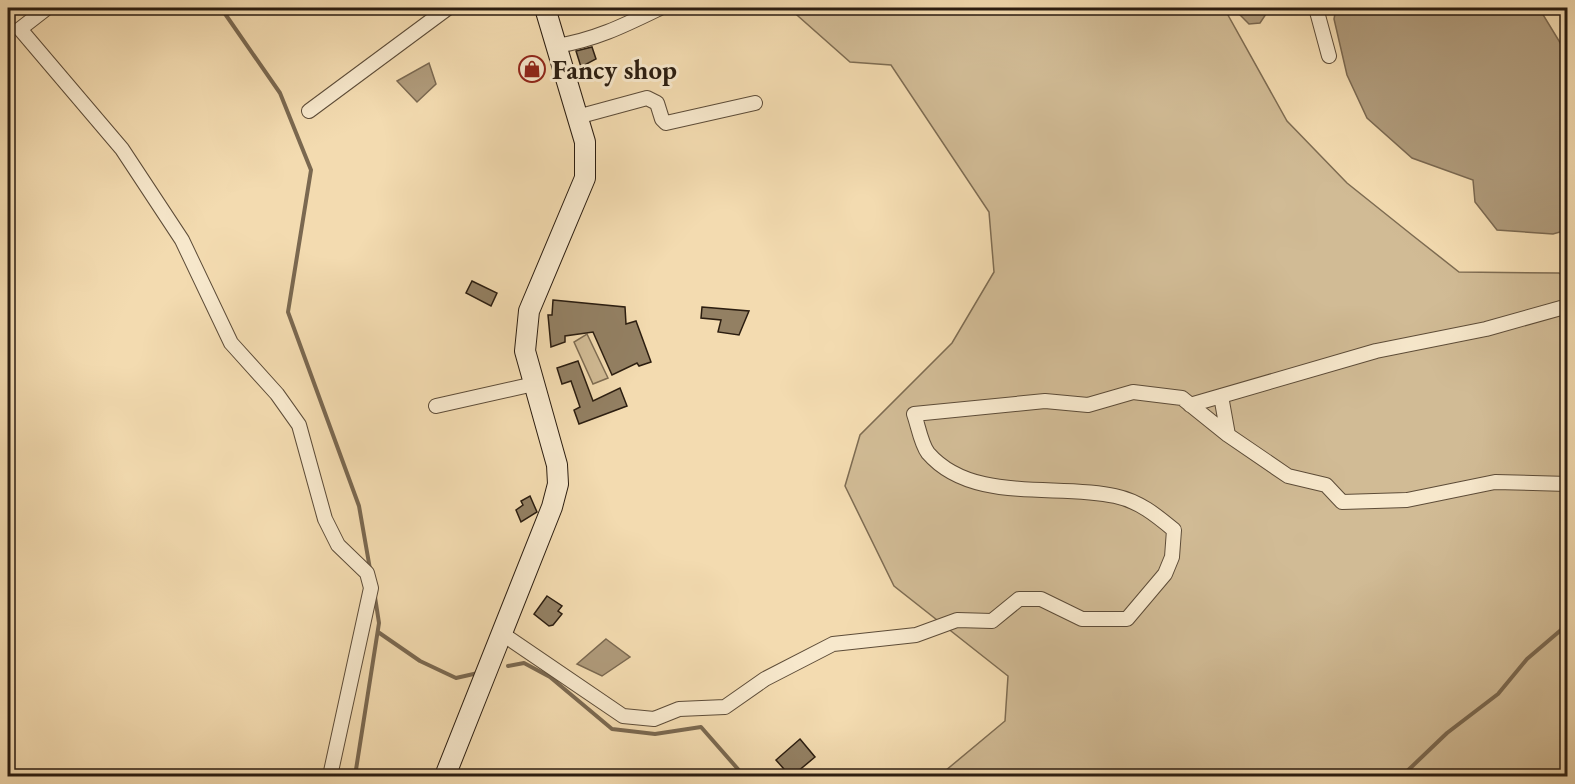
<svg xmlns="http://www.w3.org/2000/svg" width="1575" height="784" viewBox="0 0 1575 784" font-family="'EB Garamond',serif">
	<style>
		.green { fill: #d1bb95; stroke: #7e6c52; stroke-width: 1.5 }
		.water { fill: #af9a7a; stroke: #7a6850; stroke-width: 1.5 }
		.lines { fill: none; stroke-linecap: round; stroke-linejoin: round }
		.stream { stroke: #7a6850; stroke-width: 4 }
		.building { fill: #938063; stroke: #2b1d10; stroke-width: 1.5 }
		.street-casing { stroke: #5d4c38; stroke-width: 16 }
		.secondary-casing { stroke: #2b1d10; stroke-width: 22 }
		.street { stroke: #f7e8cc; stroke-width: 14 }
		.secondary { stroke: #f7e8cc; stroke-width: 20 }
		.labels { text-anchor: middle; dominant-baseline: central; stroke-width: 6; stroke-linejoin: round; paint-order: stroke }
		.poi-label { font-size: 27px; font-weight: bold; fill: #2b1d10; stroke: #f7e8cc; text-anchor: start }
	</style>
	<rect width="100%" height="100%" fill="#f3dbb0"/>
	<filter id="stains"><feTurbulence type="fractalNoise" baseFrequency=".00333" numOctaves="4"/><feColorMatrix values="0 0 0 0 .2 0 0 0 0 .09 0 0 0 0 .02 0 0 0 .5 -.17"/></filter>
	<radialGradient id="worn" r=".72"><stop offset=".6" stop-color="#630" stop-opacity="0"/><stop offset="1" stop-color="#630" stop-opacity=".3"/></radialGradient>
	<path class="green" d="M789 8H1224L1287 121 1347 183 1412 235 1459 272 1559 273 1567 278V776H939L1005 721 1008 676 894 586 845 486 860 435 952 343 994 272 989 212 891 65 850 62Z
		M587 334 608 378 593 384 574 342Z"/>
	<path class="water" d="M1238 8H1270L1260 23 1249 24 1239 14Z
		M1336 8H1539L1567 54V230L1553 234 1497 230 1475 202 1473 180 1412 158 1367 118 1347 75 1334 19Z
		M429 63 436 84 417 102 397 81Z
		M606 639 630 657 602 676 577 664Z"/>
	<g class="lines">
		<path class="stream" d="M221 8 280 93 311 170 288 312 359 506 370 569
			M378 632 420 661 456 678 478 673
			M508 666 524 663 550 677 612 729 655 734 701 727 744 776
			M355 776 379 623 375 597
			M1402 776 1447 733 1498 694 1527 659 1568 624"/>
	</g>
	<path class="building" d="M592 47 596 59 581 67 576 51Z
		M472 281 497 293 491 306 466 293Z
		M553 300 625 307 626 324 636 321 651 362 639 366 637 363 612 375 593 332 565 336V342L551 347 548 315H552Z
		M702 307 749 311 739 335 718 332 721 320 701 318Z
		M578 361 593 401 620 388 627 406 579 424 574 410 580 407 571 381 562 384 557 368Z
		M530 496 537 512 521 522 516 510 523 505 521 501Z
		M547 596 562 606 558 611 562 614 553 625 549 626 534 614Z
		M800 739 815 757 791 777 776 760Z"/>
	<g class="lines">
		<defs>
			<path id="street" d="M47 8 20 29 122 149 182 240 231 343 277 394 299 425 325 519 338 545 367 573 371 588 330 776
				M1316 8 1329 56
				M556 46C595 40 625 25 660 8
				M309 111 448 8
				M577 117 647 98 657 103 662 119 666 123 755 103
				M1221 396 1228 435
				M1190 405 1376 351 1486 329 1568 306
				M436 406 534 384
				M501 633 623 716 654 719 679 709 725 707 765 679 833 644 916 635 957 620 992 621 1019 599H1041L1082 619H1127L1165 574 1172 557 1174 530C1156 515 1139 501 1115 496 1057 483 972 504 928 453 921 444 918 425 914 414L1045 401 1088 405 1133 392 1182 398 1228 435 1288 476 1326 485 1342 502 1407 500 1495 482 1568 484"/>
			<path id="secondary" d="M445 776 552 507 558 484 557 465 525 351 529 311 585 178V142L545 8"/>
		</defs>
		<use href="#street" class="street-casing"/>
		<use href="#secondary" class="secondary-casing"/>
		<use href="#street" class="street"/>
		<use href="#secondary" class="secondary"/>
	</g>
	<defs>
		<symbol id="shop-ring" viewBox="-11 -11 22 22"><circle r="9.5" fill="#f7e8cc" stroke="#8f2418" stroke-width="1.5"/><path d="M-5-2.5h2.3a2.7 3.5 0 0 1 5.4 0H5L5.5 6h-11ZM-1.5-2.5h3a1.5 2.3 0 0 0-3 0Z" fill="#8f2418"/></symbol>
	</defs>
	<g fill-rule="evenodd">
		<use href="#shop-ring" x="517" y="54" width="30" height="30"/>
	</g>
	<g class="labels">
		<g class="poi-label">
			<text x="552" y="69">Fancy shop</text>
		</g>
	</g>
	<rect width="1575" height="784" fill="none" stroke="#f3dbb0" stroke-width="30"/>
	<rect x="9" y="9" width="1557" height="766" fill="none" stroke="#2b1d10" stroke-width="3"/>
	<rect x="15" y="15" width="1545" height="754" fill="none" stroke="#2b1d10" stroke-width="1.5"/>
	<rect width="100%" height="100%" filter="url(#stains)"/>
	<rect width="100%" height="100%" fill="url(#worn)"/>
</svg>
